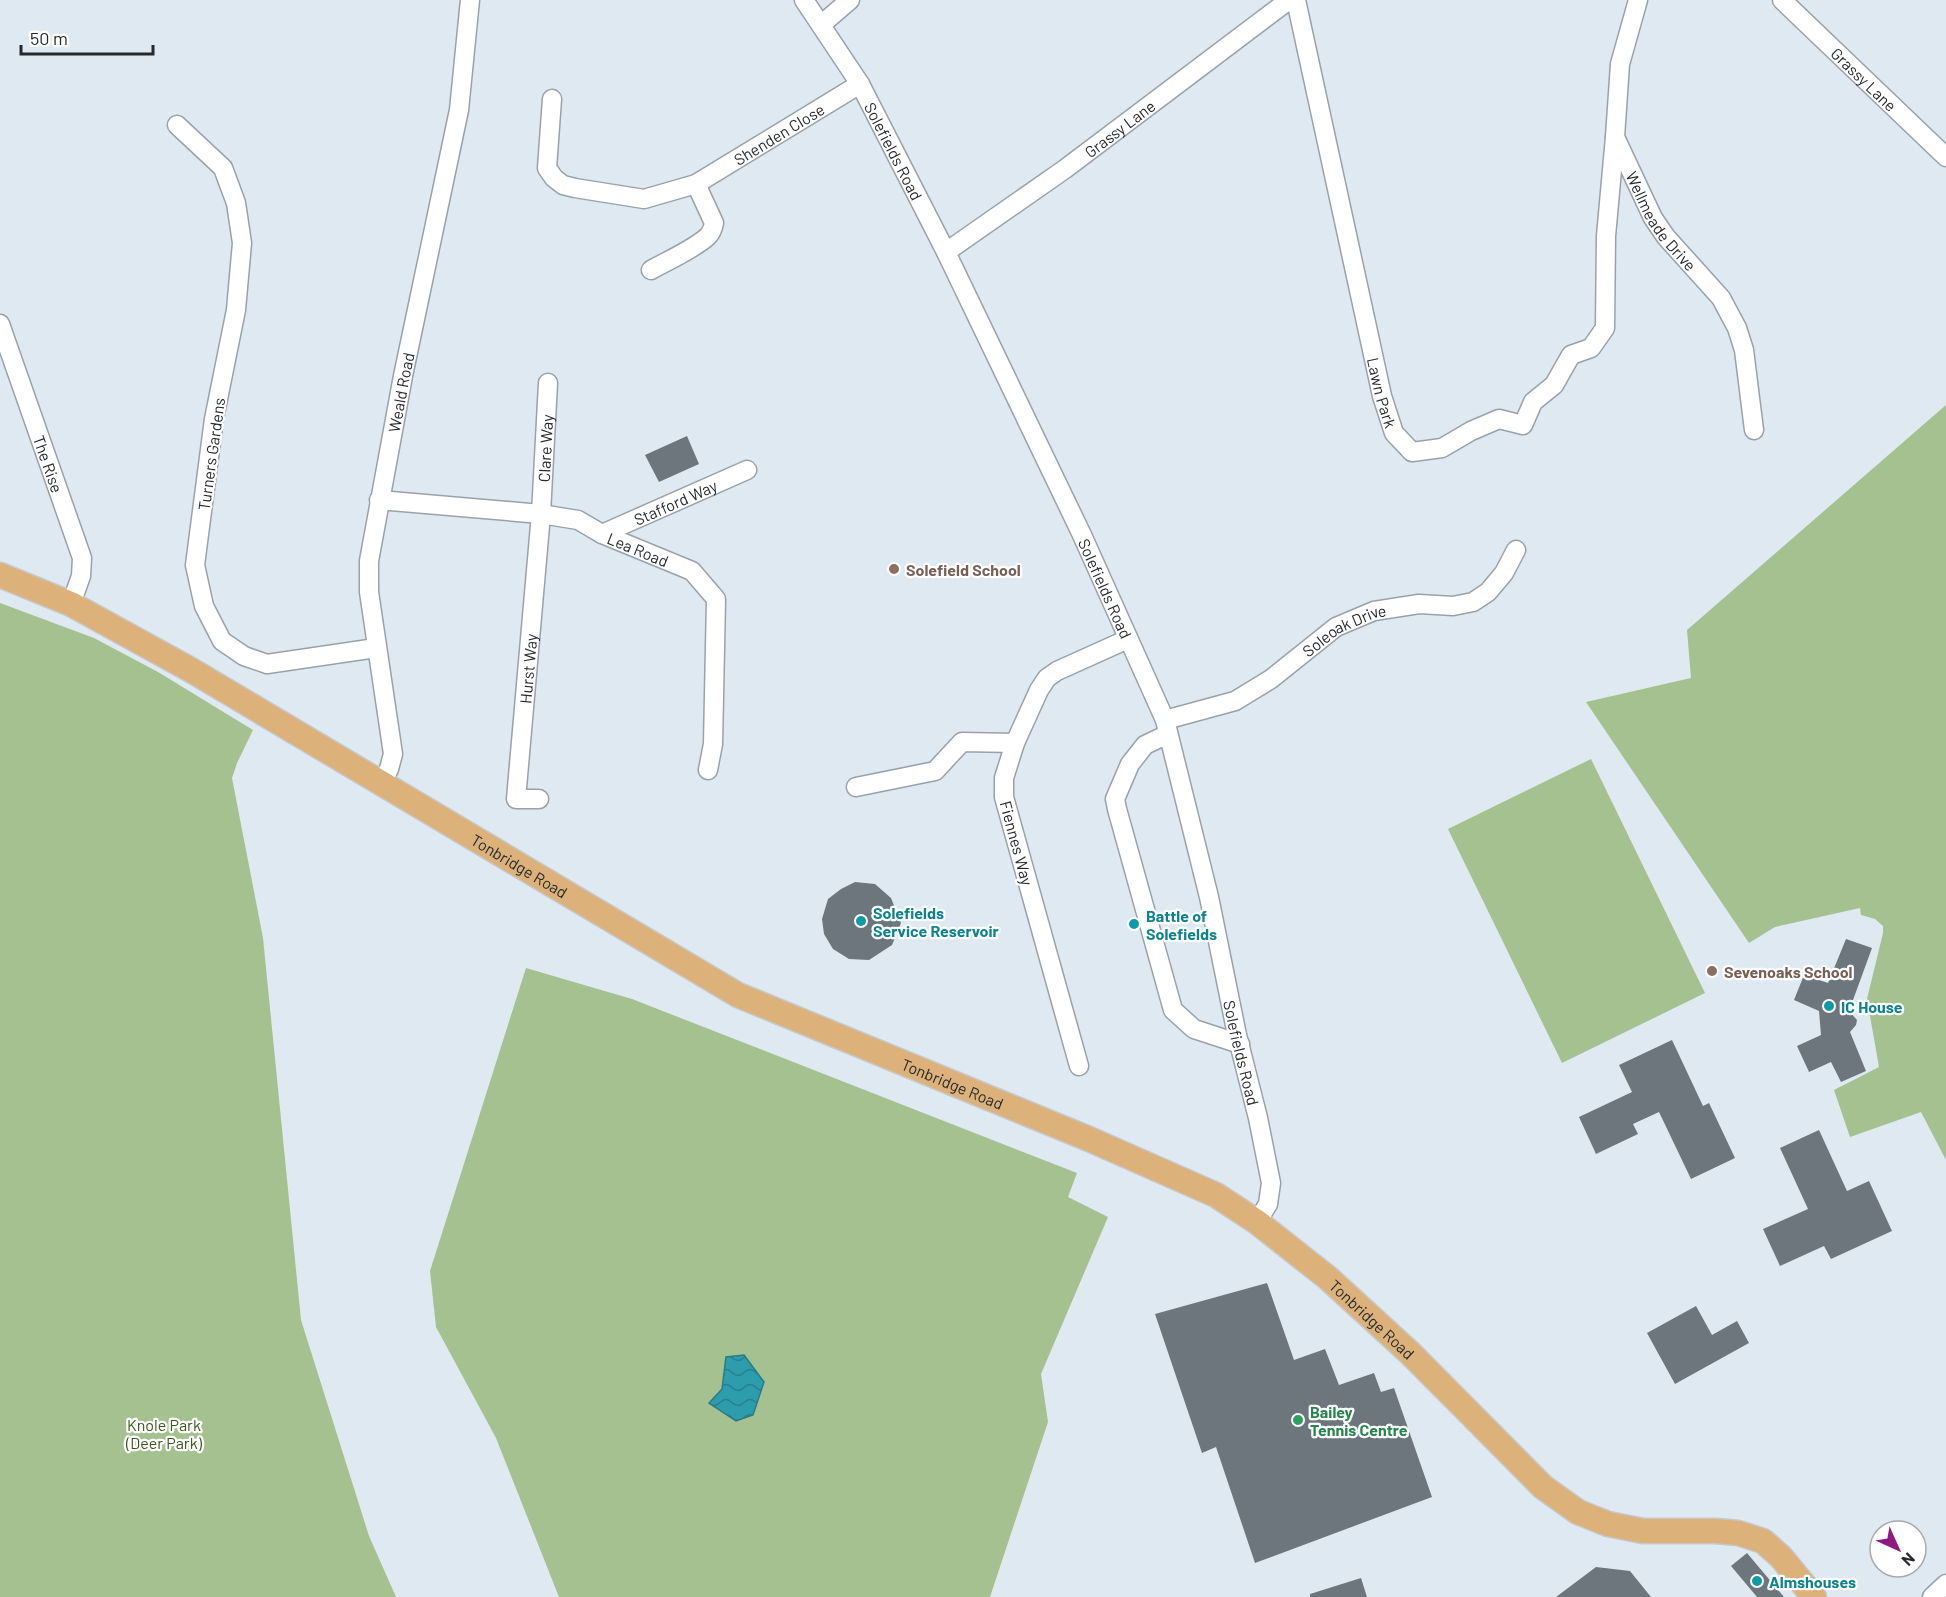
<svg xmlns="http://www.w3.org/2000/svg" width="1946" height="1597" viewBox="0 0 1946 1597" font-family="Barlow,sans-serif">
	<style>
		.green { fill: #a5c18f }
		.water { fill: url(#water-waves); stroke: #2b7a87; stroke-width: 1.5 }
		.building { fill: #6e767d }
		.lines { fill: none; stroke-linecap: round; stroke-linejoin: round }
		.minor-casing { stroke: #99a2aa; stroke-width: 21 }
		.major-casing { stroke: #c7c8c8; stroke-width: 27 }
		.minor { stroke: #fff; stroke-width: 18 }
		.major { stroke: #dcb17a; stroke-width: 24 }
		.education-dot { fill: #8d6e63; stroke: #fff; stroke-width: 2 }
		.culture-dot { fill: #0f9aa8; stroke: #fff; stroke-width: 2 }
		.leisure-dot { fill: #2e9e5b; stroke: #fff; stroke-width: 2 }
		.labels { text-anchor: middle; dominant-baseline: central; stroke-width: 4.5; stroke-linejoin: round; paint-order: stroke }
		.street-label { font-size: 16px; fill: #262a2d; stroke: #fff }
		.education-label { font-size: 16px; font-weight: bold; fill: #785e54; stroke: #fff; text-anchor: start }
		.culture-label { font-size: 16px; font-weight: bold; fill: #0d838f; stroke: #fff; text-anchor: start }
		.leisure-label { font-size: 16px; font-weight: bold; fill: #27864d; stroke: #fff; text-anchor: start }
		.park-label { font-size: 16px; fill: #3a571d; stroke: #fff }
	</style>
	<defs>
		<pattern id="water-waves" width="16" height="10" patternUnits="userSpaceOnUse" patternTransform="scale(1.5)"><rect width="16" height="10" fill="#2d9dae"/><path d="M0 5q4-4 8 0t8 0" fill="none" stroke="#26808e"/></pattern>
	</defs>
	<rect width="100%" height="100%" fill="#dfe9f1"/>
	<path class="green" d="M1946 405V1160L1921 1112 1850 1137 1834 1090 1879 1067 1867 999 1883 933V926L1875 919 1861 915 1860 908 1775 927 1749 943 1586 702 1691 678 1687 630Z
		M0 603 94 638 158 672 253 730 237 763 232 778 263 938 301 1320 369 1536 396 1597H0Z
		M1591 759 1705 993 1562 1063 1448 829Z
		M526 968 632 999 1077 1173 1068 1197 1108 1217 1041 1374 1048 1422 990 1597H559L496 1438 436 1327 430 1271Z"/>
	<path class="water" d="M744 1355 764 1382 753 1415 736 1421 709 1403 722 1389 726 1357Z"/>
	<path class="building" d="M687 436 699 464 659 482 645 455Z
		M855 882 875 884 891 898 901 923 892 945 869 960 849 959 833 949 824 934 822 919 828 899 841 889Z
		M1846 939 1872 948 1849 1011 1857 1020 1856 1025 1850 1032 1866 1071 1841 1082 1831 1062 1809 1072 1797 1046 1821 1035 1819 1011 1794 1000 1804 975 1828 983Z
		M1672 1040 1703 1106 1709 1103 1735 1158 1691 1179 1659 1112 1633 1124 1638 1134 1596 1154 1579 1117 1632 1092 1619 1065Z
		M1819 1130 1847 1191 1869 1181 1892 1231 1831 1259 1824 1246 1780 1266 1763 1229 1808 1209 1780 1148Z
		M1267 1283 1294 1360 1325 1349 1339 1385 1374 1373 1381 1392 1394 1388 1432 1497 1255 1563 1216 1447 1202 1453 1155 1314Z
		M1696 1306 1712 1335 1737 1321 1749 1343 1675 1384 1647 1333Z
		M1747 1553 1784 1597H1757L1731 1566Z
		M1596 1567 1630 1571 1651 1597H1556Z
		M1361 1578 1367 1597H1310V1594Z"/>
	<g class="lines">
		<defs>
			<g id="minor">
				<path id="s1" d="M804 0 860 84 946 252 1082 535 1165 720 1209 897 1237 1035 1258 1118 1271 1183 1268 1204 1257 1222"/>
				<path id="s2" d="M1296 0 1382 396 1394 433 1412 452 1442 448 1471 431 1499 419 1523 425 1533 402 1554 385 1571 355 1591 348 1605 328 1606 236 1615 137"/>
				<path id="s3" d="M1638 0 1620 64 1615 137 1653 218 1666 237 1721 298 1737 328 1744 350 1754 430"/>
				<path id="s4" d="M1782 0 1946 157"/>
				<path d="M822 24 850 0"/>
				<path id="s5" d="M552 99 547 168 554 178 563 185 575 188 644 199 696 184 860 84"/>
				<path d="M177 125 223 168 236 203 242 243 236 310 214 419 195 565 204 606 222 641 244 656 267 664 376 648"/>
				<path id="s6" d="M946 252 1065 169 1289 0"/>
				<path d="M651 270C667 261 696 248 708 236 712 232 713 228 714 223L696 184"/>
				<path id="s7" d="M0 324 82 558 81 576 71 604"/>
				<path id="s8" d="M379 500 541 514 578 520 602 534 692 571 716 599 713 744 708 770"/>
				<path id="s9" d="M602 534 747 470"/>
				<path id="s10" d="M1165 720 1235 701 1271 679 1336 627 1374 611 1419 604 1453 606 1473 602 1488 592 1504 573 1516 550"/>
				<path d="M1168 734 1145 745 1130 764 1115 799 1117 809 1173 1010 1194 1029 1240 1044"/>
				<path id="s11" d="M381 784 389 769 393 754 369 592V561L403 376 459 110 470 0"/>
				<path d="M856 787 935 771 962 742 1015 743"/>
				<path id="s12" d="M539 799H516L541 514 548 383"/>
				<path d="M1079 1066 1004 797V778L1015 743 1039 690 1047 678 1057 671 1128 639"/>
				<path d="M1932 1597 1946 1584"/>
			</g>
			<g id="major">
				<path id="s13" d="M0 575 71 604 191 670 738 995 1089 1139 1216 1195 1257 1222 1328 1278 1411 1354 1543 1487 1578 1512 1608 1524 1643 1531H1716L1738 1533 1763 1541 1781 1557 1814 1597"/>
			</g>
		</defs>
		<use href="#minor" class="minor-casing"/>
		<use href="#major" class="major-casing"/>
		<use href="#minor" class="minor"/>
		<use href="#major" class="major"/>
	</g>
	<g class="education-dot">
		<circle cx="894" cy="569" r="6"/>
		<circle cx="1712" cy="971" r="6"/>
	</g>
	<g class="culture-dot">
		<circle cx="861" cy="921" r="6"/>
		<circle cx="1134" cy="924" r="6"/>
		<circle cx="1829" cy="1006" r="6"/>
		<circle cx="1757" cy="1581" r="6"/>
	</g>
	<circle class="leisure-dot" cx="1298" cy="1420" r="6"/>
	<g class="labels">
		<g class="street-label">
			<text stroke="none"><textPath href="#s4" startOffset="114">Grassy Lane</textPath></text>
			<text stroke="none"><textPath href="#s6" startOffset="213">Grassy Lane</textPath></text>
			<text stroke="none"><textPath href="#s5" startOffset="326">Shenden Close</textPath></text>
			<text stroke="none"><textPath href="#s1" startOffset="176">Solefields Road</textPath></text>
			<text stroke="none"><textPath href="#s3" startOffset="236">Wellmeade Drive</textPath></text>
			<text stroke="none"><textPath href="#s11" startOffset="399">Weald Road</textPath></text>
			<text stroke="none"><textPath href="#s2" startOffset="402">Lawn Park</textPath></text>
			<text stroke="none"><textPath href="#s12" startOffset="375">Clare Way</textPath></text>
			<text transform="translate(211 454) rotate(-82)">Turners Gardens</text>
			<text stroke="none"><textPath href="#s7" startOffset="148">The Rise</textPath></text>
			<text stroke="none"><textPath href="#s9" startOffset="80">Stafford Way</textPath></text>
			<text stroke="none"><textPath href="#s8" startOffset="267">Lea Road</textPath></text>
			<text stroke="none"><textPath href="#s1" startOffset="662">Solefields Road</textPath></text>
			<text stroke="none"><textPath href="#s10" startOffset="204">Soleoak Drive</textPath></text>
			<text stroke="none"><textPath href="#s12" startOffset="154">Hurst Way</textPath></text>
			<text transform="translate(1017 843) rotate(75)">Fiennes Way</text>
			<text stroke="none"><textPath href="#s13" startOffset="596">Tonbridge Road</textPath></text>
			<text stroke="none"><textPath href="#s1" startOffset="1148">Solefields Road</textPath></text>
			<text stroke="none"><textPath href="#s13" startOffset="1082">Tonbridge Road</textPath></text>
			<text stroke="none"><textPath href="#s13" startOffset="1568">Tonbridge Road</textPath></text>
		</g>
		<g class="education-label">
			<text x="906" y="569">Solefield School</text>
			<text x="1724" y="971">Sevenoaks School</text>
		</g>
		<g class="culture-label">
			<text x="873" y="912">Solefields<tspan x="873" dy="18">Service Reservoir</tspan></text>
			<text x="1146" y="915">Battle of<tspan x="1146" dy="18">Solefields</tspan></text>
			<text x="1841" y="1006">IC House</text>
			<text x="1769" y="1581">Almshouses</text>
		</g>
		<g class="leisure-label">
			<text x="1310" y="1411">Bailey<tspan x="1310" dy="18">Tennis Centre</tspan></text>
		</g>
		<g class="park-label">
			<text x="164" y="1424">Knole Park<tspan x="164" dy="18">(Deer Park)</tspan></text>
		</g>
	</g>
	<g transform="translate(1898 1549) rotate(135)"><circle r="28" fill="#ffffff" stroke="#a8aaab" stroke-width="1.5"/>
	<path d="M0-4.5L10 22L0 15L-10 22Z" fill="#8e1c7e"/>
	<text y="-9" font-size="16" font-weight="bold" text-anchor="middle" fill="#262a2d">N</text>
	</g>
	<path d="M21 45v9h132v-9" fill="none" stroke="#262a2d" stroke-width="3"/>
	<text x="30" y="45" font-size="18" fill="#262a2d" stroke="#ffffff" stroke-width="4.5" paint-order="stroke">50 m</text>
</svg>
